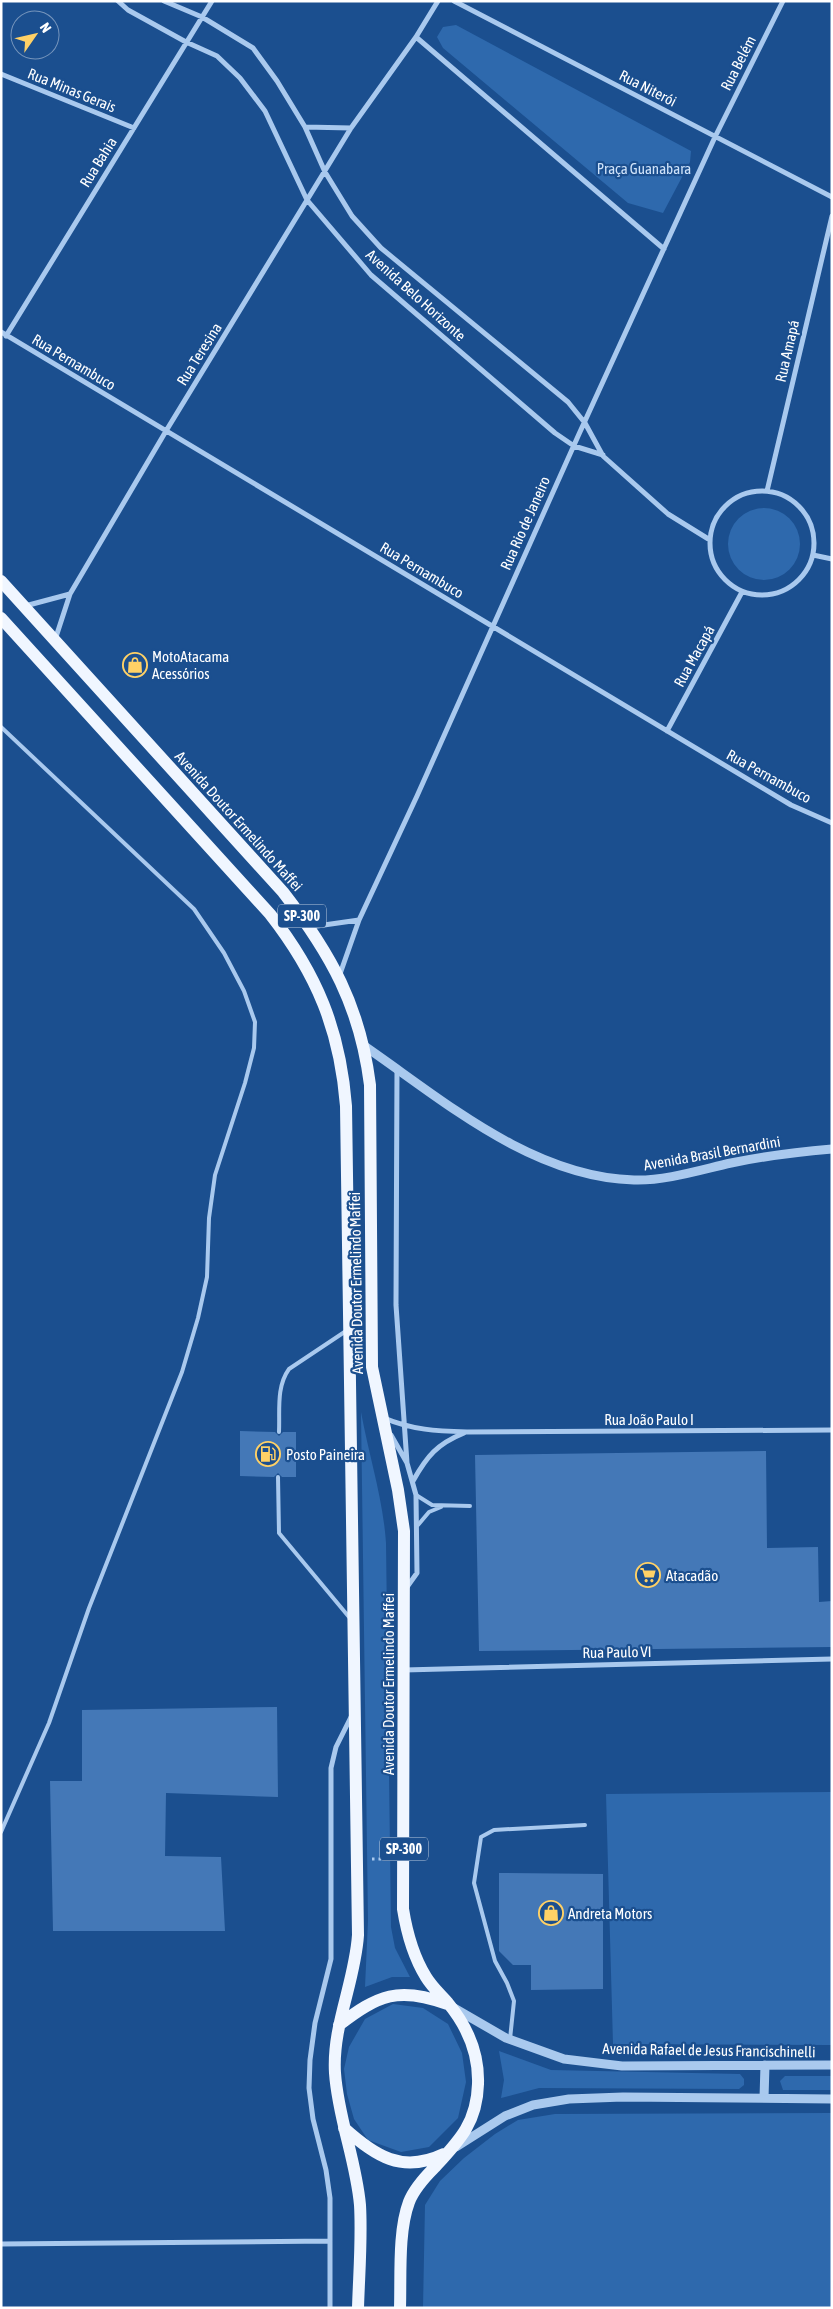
<svg xmlns="http://www.w3.org/2000/svg" width="833" height="2309" viewBox="0 0 833 2309" font-family="'Asap Condensed',sans-serif">
	<style>
		.green { fill: #2e69ad }
		.building { fill: #4478b7 }
		.lines { fill: none; stroke-linecap: round; stroke-linejoin: round }
		.path { stroke: #a9c9ee; stroke-width: 3; stroke-dasharray: 2.5 4; stroke-linecap: butt }
		.service { stroke: #a9c9ee; stroke-width: 4 }
		.minor { stroke: #a9c9ee; stroke-width: 5 }
		.tertiary { stroke: #a9c9ee; stroke-width: 9 }
		.primary { stroke: #f0f6ff; stroke-width: 12 }
		.labels { text-anchor: middle; dominant-baseline: central; stroke-width: 4.5; stroke-linejoin: round; paint-order: stroke }
		.shield { fill: #1b4f8f; stroke: #bbcadd; stroke-width: 1 }
		.shield-label { font-size: 14px; font-weight: bold; fill: #fff }
		.street-label { font-size: 15px; fill: #fff; stroke: #1b4f8f }
		.park-label { font-size: 15px; fill: #cfe3fa; stroke: #1b4f8f }
		.poi-label { font-size: 15px; fill: #fff; stroke: #1b4f8f; text-anchor: start }
	</style>
	<rect width="100%" height="100%" fill="#1b4f8f"/>
	<path class="green" d="M456 25 691 151 690 162 663 213 628 203 443 48 437 37 443 27Z
		M728 544a36 36 0 1 1 72 0a36 36 0 1 1-72 0Z
		M361 1412C369 1456 383 1498 386 1543L391 1927 395 1948 410 1977H392L365 1987 368 1921Z
		M832 1792V2045L613 2044 606 1794Z
		M393 2004 423 2008 448 2024 462 2053 466 2082 458 2118 429 2147 401 2152 368 2140 354 2119 347 2094 344 2069 349 2047 365 2019Z
		M499 2051 551 2070 740 2074 744 2079V2085L739 2089 539 2088 501 2098 504 2080Z
		M785 2076H832V2090H783L780 2081Z
		M832 2113V2308H423L425 2205 440 2181 464 2158 495 2134 518 2120 555 2114Z"/>
	<path class="building" d="M240 1431 275 1432 279 1436 283 1432H296V1477H282L278 1473 274 1477 240 1476Z
		M766 1451 767 1548 818 1547 819 1602 832 1601V1647L479 1651 475 1455Z
		M277 1707 278 1797 166 1793 165 1856 221 1857 225 1931H53L50 1781H82V1710Z
		M499 1873 603 1874V1989L531 1990V1965H513L499 1951Z"/>
	<g class="lines">
		<path class="path" d="M372 1859H388"/>
		<path class="service" d="M1 727 194 909 224 953 244 991 255 1022 254 1048 245 1083 215 1175 209 1218 207 1277 198 1318 182 1372 89 1608 49 1723 1 1832
			M279 1432C280 1411 276 1387 289 1369L346 1331
			M278 1477 279 1533 349 1617
			M416 1495 432 1505 470 1506
			M418 1525 429 1512 441 1507
			M510 2039 514 2001 507 1983 495 1961 474 1883 481 1837 494 1830 585 1825"/>
		<path class="minor" d="M118 1 128 10 186 42 217 56 240 78 265 111 307 200 371 275 555 433 574 446 603 455
			M164 1 202 17 253 48 277 81 305 127 325 172 352 216 381 248 568 402 585 423 603 456 668 514 710 540
			M454 1 832 197
			M416 37 664 249
			M1 74 134 128
			M305 127 351 128
			M1 332 791 805 832 823
			M6 336 212 1
			M710 543a52 52 0 1 1 104 0a52 52 0 1 1-104 0Z
			M767 491 832 216
			M813 555 832 559
			M25 606 70 594
			M55 640 70 594 166 431 351 128 416 37 438 1
			M667 731 742 592
			M310 927 359 920
			M340 974 359 920 417 796 579 434 715 137 783 1
			M397 1069 396 1305 407 1463
			M384 1418C412 1430 437 1431 467 1432L832 1430
			M391 1435 407 1463 416 1495 417 1573 407 1587
			M413 1481C427 1456 437 1444 464 1433
			M404 1670 832 1659
			M1 2244 330 2241
			M330 2308V2198L326 2170 313 2119 309 2088 310 2060 315 2023 331 1959V1768L336 1747 351 1717"/>
		<path class="tertiary" d="M363 1045C443 1100 531 1177 634 1180 665 1181 700 1170 731 1163 764 1156 798 1152 832 1149
			M454 2008 506 2038 564 2059 622 2066 832 2065
			M764 2098 765 2065
			M456 2147 505 2116 533 2105 569 2099 623 2097 832 2099"/>
		<path class="primary" d="M1 581 283 892C331 954 360 1006 370 1085L372 1367 398 1490 404 1531 403 1909C407 1934 413 1956 426 1977 432 1987 441 1995 448 2003 467 2026 479 2054 478 2084 477 2123 459 2141 434 2168 424 2178 414 2189 409 2202 398 2231 401 2276 400 2308
			M1 618 270 914C317 974 340 1030 346 1106L358 1935C355 1982 332 2026 335 2073 338 2118 356 2160 360 2205 362 2239 359 2274 358 2308
			M339 2025C378 1995 399 1986 447 2004
			M344 2128C375 2156 402 2174 444 2154"/>
	</g>
	<defs>
		<symbol id="shop-ring" viewBox="-11 -11 22 22"><circle r="9.5" fill="#1b4f8f" stroke="#ffd166" stroke-width="1.5"/><path d="M-5-2.5h2.3a2.7 3.5 0 0 1 5.4 0H5L5.5 6h-11ZM-1.5-2.5h3a1.5 2.3 0 0 0-3 0Z" fill="#ffd166"/></symbol>
		<symbol id="fuel-ring" viewBox="-11 -11 22 22"><circle r="9.5" fill="#1b4f8f" stroke="#ffd166" stroke-width="1.5"/><path d="M-5.5-6h7V0h2V4h1.3V-2.5L3-4.5l.8-.8L6-3V5H2.5V1h-1V6h-7ZM-4.2-4.7v3.2H.2V-4.7Z" fill="#ffd166"/></symbol>
		<symbol id="supermarket-ring" viewBox="-11 -11 22 22"><circle r="9.5" fill="#1b4f8f" stroke="#ffd166" stroke-width="1.5"/><path d="M-6-5.5h2.5l.6 2H6L4.5 2H-2.5L-4.4-4H-6ZM-1.5 3.2a1.3 1.3 0 1 0 .1 0ZM3 3.2a1.3 1.3 0 1 0 .1 0Z" fill="#ffd166"/></symbol>
	</defs>
	<g fill-rule="evenodd">
		<use href="#shop-ring" x="121" y="651" width="28" height="28"/>
		<use href="#fuel-ring" x="254" y="1440" width="28" height="28"/>
		<use href="#supermarket-ring" x="634" y="1561" width="28" height="28"/>
		<use href="#shop-ring" x="537" y="1899" width="28" height="28"/>
	</g>
	<g class="labels">
		<g class="shield">
			<rect x="278" y="904.5" width="48" height="23" rx="4"/>
			<rect x="380" y="1837.5" width="48" height="23" rx="4"/>
		</g>
		<g class="shield-label">
			<text x="302" y="916">SP-300</text>
			<text x="404" y="1849">SP-300</text>
		</g>
		<g class="street-label">
			<text transform="translate(738 63) rotate(-63)">Rua Belém</text>
			<text transform="translate(648 88) rotate(27)">Rua Niterói</text>
			<text transform="translate(72 90) rotate(22)">Rua Minas Gerais</text>
			<text transform="translate(98 162) rotate(-58)">Rua Bahia</text>
			<text transform="translate(416 295) rotate(42)">Avenida Belo Horizonte</text>
			<text transform="translate(787 351) rotate(-77)">Rua Amapá</text>
			<text transform="translate(199 354) rotate(-58)">Rua Teresina</text>
			<text transform="translate(74 362) rotate(31)">Rua Pernambuco</text>
			<text transform="translate(525 523) rotate(-66)">Rua Rio de Janeiro</text>
			<text transform="translate(422 570) rotate(31)">Rua Pernambuco</text>
			<text transform="translate(694 656) rotate(-61)">Rua Macapá</text>
			<text transform="translate(769 776) rotate(29)">Rua Pernambuco</text>
			<text transform="translate(239 821) rotate(48)">Avenida Doutor Ermelindo Maffei</text>
			<text transform="translate(712 1153) rotate(-10)">Avenida Brasil Bernardini</text>
			<text transform="translate(356 1283) rotate(-91)">Avenida Doutor Ermelindo Maffei</text>
			<text x="649" y="1419">Rua João Paulo I</text>
			<text transform="translate(617 1652) rotate(-1)">Rua Paulo VI</text>
			<text transform="translate(388 1684) rotate(-90)">Avenida Doutor Ermelindo Maffei</text>
			<text transform="translate(709 2050) rotate(1)">Avenida Rafael de Jesus Francischinelli</text>
		</g>
		<g class="park-label">
			<text x="644" y="168">Praça Guanabara</text>
		</g>
		<g class="poi-label">
			<text x="152" y="656">MotoAtacama<tspan x="152" dy="17">Acessórios</tspan></text>
			<text x="286" y="1454">Posto Paineira</text>
			<text x="666" y="1575">Atacadão</text>
			<text x="568" y="1913">Andreta Motors</text>
		</g>
	</g>
	<rect width="833" height="2309" fill="none" stroke="#ffffff" stroke-width="5"/>
	<g transform="translate(35 35) rotate(56)"><circle r="24" fill="#1b4f8f" stroke="#7695bc"/>
	<path d="M0-4L9 19L0 12L-9 19Z" fill="#ffd166"/>
	<text y="-8" font-size="14" font-weight="bold" text-anchor="middle" fill="#ffffff">N</text>
	</g>
</svg>
